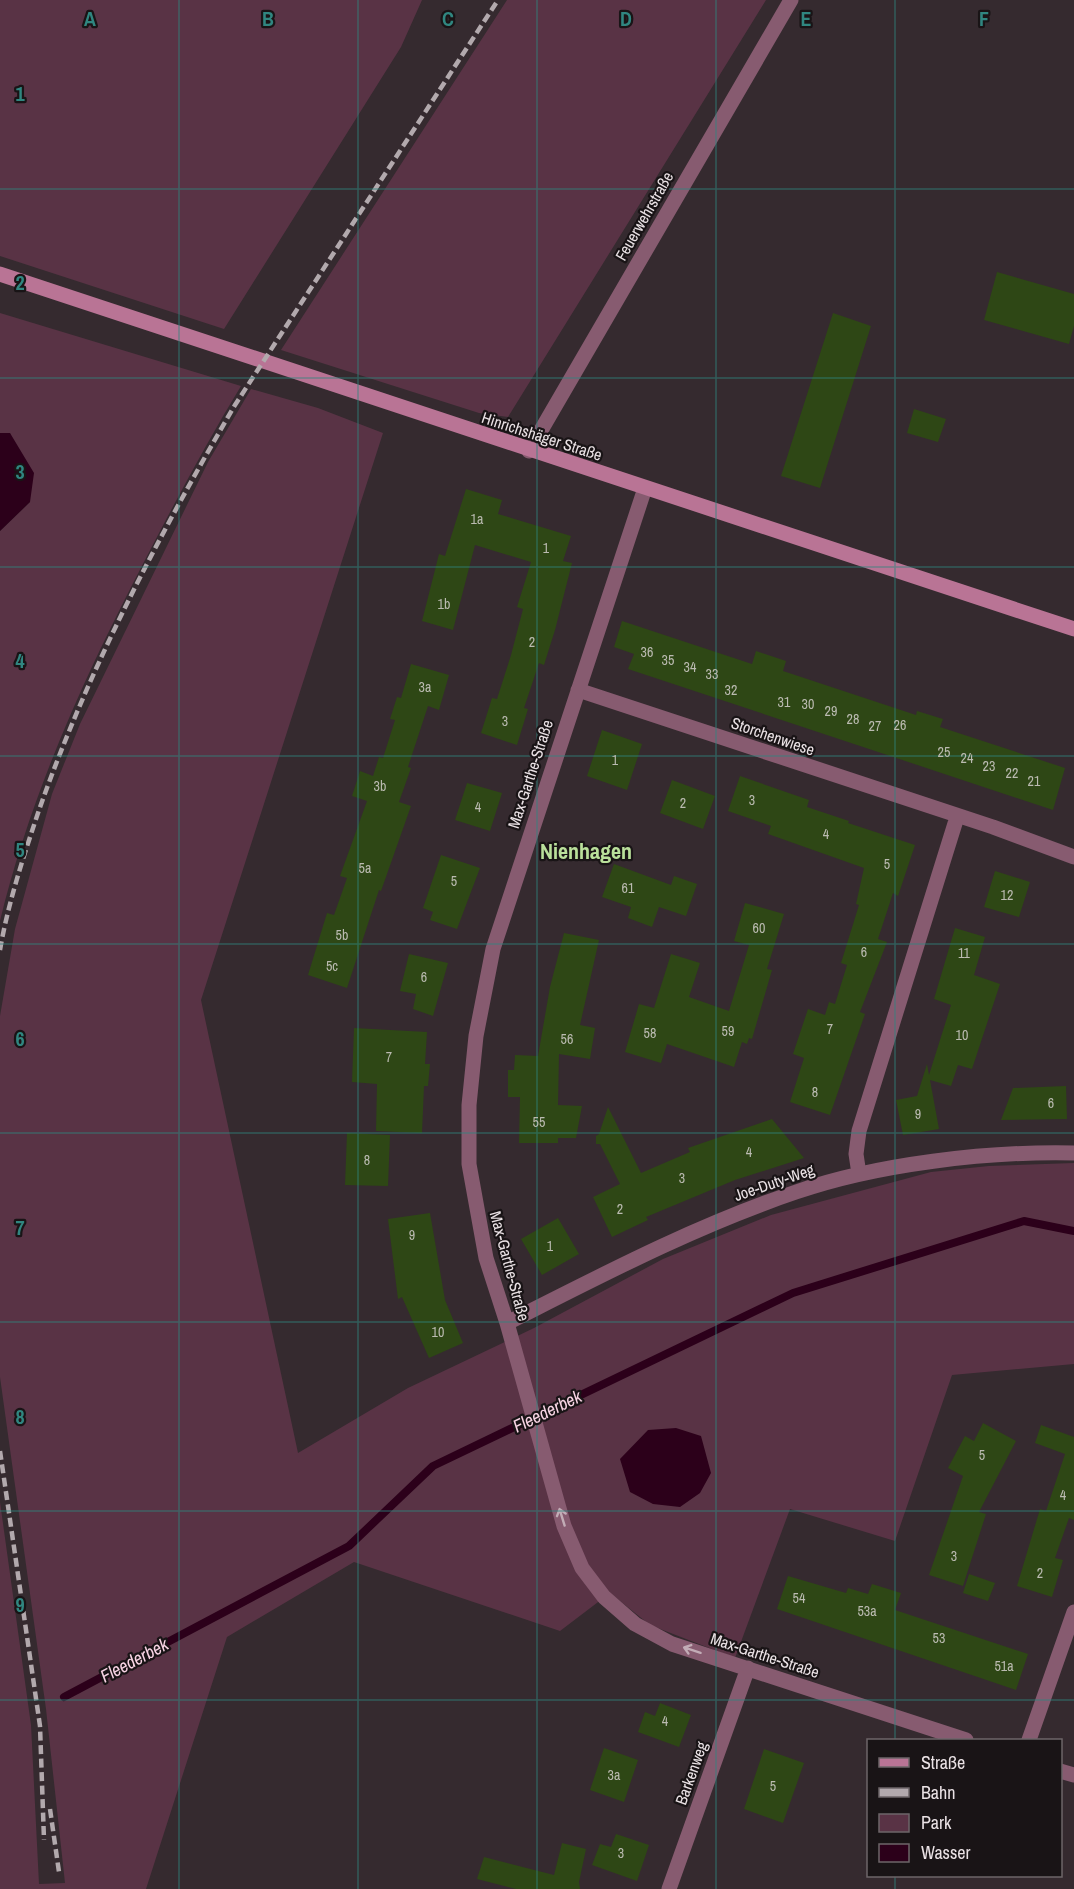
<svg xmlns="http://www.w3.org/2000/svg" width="1074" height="1889" viewBox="0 0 1074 1889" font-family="'Archivo Narrow',sans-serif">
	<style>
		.green { fill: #593345 }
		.water { fill: #2c001a }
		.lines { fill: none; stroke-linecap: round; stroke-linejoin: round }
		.stream { stroke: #2c001a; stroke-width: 8 }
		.building { fill: #2e4715 }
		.street { stroke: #875b70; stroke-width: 15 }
		.secondary { stroke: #b97495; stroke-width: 15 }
		.rail { stroke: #b2a9ad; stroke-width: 4.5; stroke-dasharray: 9 4.5; stroke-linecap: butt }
		.oneway { stroke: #c2acb6 }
		.grid { fill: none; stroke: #308680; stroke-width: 1.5; stroke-opacity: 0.55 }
		.labels { text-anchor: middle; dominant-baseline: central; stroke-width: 4.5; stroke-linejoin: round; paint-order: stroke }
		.number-label { font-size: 14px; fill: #bbbbb1 }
		.street-label { font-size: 16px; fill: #eae2e5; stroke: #191416 }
		.water-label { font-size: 18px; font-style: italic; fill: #f8d4e4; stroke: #191416 }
		.district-label { font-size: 22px; font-weight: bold; fill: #bae09b; stroke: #191416 }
		.grid-label { font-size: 20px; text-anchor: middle; font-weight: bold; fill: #308680; stroke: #191416; stroke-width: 4.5; stroke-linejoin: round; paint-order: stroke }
	</style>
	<rect width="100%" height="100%" fill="#352a2f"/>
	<path class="green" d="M0 0H422L401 47 224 329 0 256Z
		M507 0H766L508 417 479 413 281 350Z
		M0 313 241 386C207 442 176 500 146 558 85 675 31 793 0 921V531L30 502 10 433H0Z
		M251 389 318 408 383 433 201 1000 298 1453 408 1388 534 1328 663 1259 771 1215 931 1172 989 1166 1074 1163V1364L952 1375 895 1541 790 1509 735 1658 650 1625 610 1593 560 1631 354 1562 227 1637 146 1889H0V1502L31 1725 39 1884 65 1883 46 1709 0 1377V1016L15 929 52 794 80 724 208 462Z"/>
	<path class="water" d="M0 433H10L34 473 30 502 0 531Z
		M676 1428 701 1436 711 1473 700 1493 680 1507 653 1504 630 1492 620 1459 648 1430Z"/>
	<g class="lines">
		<path class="stream" d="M64 1697 349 1546 433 1466 793 1293 1024 1221 1074 1231"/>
	</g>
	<path class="building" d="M997 272 1074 294V326L1069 344 984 320Z
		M833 313 871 326 820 488 781 476Z
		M914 409 946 419 938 442 907 433Z
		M466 489 502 500 498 514 571 536 563 561 572 563 555 630 544 665 539 663 524 708 528 709 517 745 481 733 492 698 497 699 511 655 523 609 517 607 531 562 475 545 453 630 422 621 439 554 445 556Z
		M622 621 752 664 756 651 786 661 783 671 916 715 917 711 943 719 940 727 1065 768 1053 810 628 669 634 654 614 647Z
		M411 664 449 675 439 710 428 706 408 767 411 768 399 802 411 806 381 891 379 890 347 988 308 975 327 913 334 915 347 878 340 876 367 801 352 796 360 771 373 776 379 757 383 758 395 720 390 719 397 697 401 698Z
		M602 730 642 744 627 790 587 776Z
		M740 776 809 800 807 807 849 821 848 823 915 845 898 896 893 893 878 939 887 942 860 1012 865 1014 830 1115 790 1102 804 1058 793 1054 808 1009 825 1015 829 1002 835 1004 847 965 841 963 859 905 856 904 864 868 768 834 771 826 728 811Z
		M672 780 715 796 703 829 660 813Z
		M467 783 502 793 490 831 455 820Z
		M441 855 480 868 457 929 430 920 433 912 423 908Z
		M614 864 671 885 674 876 697 884 686 916 659 907 652 927 628 918 631 907 602 897Z
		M995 871 1030 882 1019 917 984 907Z
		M745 903 784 914 767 969 772 970 752 1039 749 1038 747 1044 742 1042 734 1067 667 1044 661 1063 625 1052 639 1004 654 1008 671 954 700 963 689 997 729 1011 749 945 734 941Z
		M955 928 985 937 974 975 1000 984 972 1069 958 1065 951 1086 930 1080 939 1129 903 1135 896 1100 917 1096 927 1064 929 1075 951 1005 934 999Z
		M564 933 599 940 580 1025 595 1028 590 1059 559 1054 558 1105 582 1106 576 1138H558V1143H519L520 1097H508V1070H514L515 1055 538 1056 550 987Z
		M409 954 448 963 433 1016 413 1009 416 994 400 991Z
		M354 1028 427 1032 425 1064H430L428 1086H424L422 1133 376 1131 377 1084 352 1082Z
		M1066 1086 1067 1119 1001 1120 1013 1088Z
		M608 1107 641 1173 690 1152 688 1148 772 1119 804 1158 735 1180 646 1217 648 1220 612 1237 593 1197 620 1184 600 1144H596V1136L599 1134Z
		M347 1133 390 1135 388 1186 345 1185Z
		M430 1213 445 1300 463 1343 429 1358 402 1297 398 1299 388 1219Z
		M558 1218 579 1254 542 1275 521 1239Z
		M983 1423 1016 1441 979 1512 986 1514 963 1586 929 1575 963 1476 948 1468 965 1436 974 1441Z
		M1041 1425 1074 1437V1520L1069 1518 1055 1558 1063 1560 1052 1597 1017 1586 1040 1509 1046 1511 1065 1454 1035 1443Z
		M969 1574 995 1583 988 1601 963 1593Z
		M788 1576 846 1593 848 1588 868 1594 872 1584 901 1593 895 1610 1028 1654 1016 1690 777 1609Z
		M660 1703 691 1715 679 1747 638 1732 645 1712 655 1716Z
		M604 1748 638 1760 624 1802 590 1790Z
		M764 1749 804 1763 783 1823 744 1809Z
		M616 1834 649 1845 637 1881 592 1865 600 1844 611 1847Z
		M562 1843 586 1849 579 1882 580 1889H516L477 1879 484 1857 554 1875Z"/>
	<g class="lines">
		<path class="street" d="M529 451 791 0
			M645 488 493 949 476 1036 469 1105V1164L486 1258 507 1323 564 1526 582 1568 604 1597 635 1624 672 1644 966 1740
			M578 690 993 827 1074 857
			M859 1174 856 1154 859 1131 957 817
			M507 1323C602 1275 695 1226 796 1192 877 1164 988 1151 1074 1153
			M1029 1740 1074 1612
			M1060 1771 1074 1775
			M669 1889 748 1668"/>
		<path class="secondary" d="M0 274 1074 629"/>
		<path class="rail" d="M0 950C8 903 24 855 39 810 89 668 159 535 235 405L498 0
			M0 1451 40 1726 44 1840
			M50 1809 59 1872"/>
	</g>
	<defs><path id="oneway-shaft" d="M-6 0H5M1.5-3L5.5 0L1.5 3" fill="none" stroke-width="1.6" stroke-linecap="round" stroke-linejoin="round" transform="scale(1.5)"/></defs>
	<g class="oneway">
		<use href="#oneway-shaft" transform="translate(562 1517) rotate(-107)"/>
		<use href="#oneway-shaft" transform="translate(692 1650) rotate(-162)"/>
	</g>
	<path class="grid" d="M179 0V1889M358 0V1889M537 0V1889M716 0V1889M895 0V1740M0 189H1074M0 378H1074M0 567H1074M0 756H1074M0 944H1074M0 1133H1074M0 1322H1074M0 1511H1074M0 1700H1074M895 1876V1889"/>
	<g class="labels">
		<g class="number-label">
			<text x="477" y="519">1a</text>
			<text x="546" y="548">1</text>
			<text x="444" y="604">1b</text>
			<text x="532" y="642">2</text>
			<text x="647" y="652">36</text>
			<text x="668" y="660">35</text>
			<text x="690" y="667">34</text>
			<text x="712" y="674">33</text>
			<text x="425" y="687">3a</text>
			<text x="731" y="690">32</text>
			<text x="784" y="702">31</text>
			<text x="808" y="704">30</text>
			<text x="831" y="711">29</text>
			<text x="853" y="719">28</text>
			<text x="505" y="721">3</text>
			<text x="900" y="725">26</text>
			<text x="875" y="726">27</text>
			<text x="944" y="752">25</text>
			<text x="967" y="758">24</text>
			<text x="615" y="760">1</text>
			<text x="989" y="766">23</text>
			<text x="1012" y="773">22</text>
			<text x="1034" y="781">21</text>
			<text x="380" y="786">3b</text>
			<text x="752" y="800">3</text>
			<text x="683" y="803">2</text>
			<text x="478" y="807">4</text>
			<text x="826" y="834">4</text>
			<text x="887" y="864">5</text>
			<text x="365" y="868">5a</text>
			<text x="454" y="881">5</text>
			<text x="628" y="888">61</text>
			<text x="1007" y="895">12</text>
			<text x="759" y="928">60</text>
			<text x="342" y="935">5b</text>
			<text x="864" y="952">6</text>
			<text x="964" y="953">11</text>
			<text x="332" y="966">5c</text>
			<text x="424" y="977">6</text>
			<text x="830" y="1029">7</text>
			<text x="728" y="1031">59</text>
			<text x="650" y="1033">58</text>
			<text x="962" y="1035">10</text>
			<text x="567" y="1039">56</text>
			<text x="389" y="1057">7</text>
			<text x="815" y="1092">8</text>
			<text x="1051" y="1103">6</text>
			<text x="918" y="1114">9</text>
			<text x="539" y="1122">55</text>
			<text x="749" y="1152">4</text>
			<text x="367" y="1160">8</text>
			<text x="682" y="1178">3</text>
			<text x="620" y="1209">2</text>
			<text x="412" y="1235">9</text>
			<text x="550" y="1246">1</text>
			<text x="438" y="1332">10</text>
			<text x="982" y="1455">5</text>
			<text x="1063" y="1495">4</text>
			<text x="954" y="1556">3</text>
			<text x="1040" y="1573">2</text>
			<text x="799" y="1598">54</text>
			<text x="867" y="1611">53a</text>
			<text x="939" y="1638">53</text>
			<text x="1004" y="1666">51a</text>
			<text x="665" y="1721">4</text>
			<text x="614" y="1775">3a</text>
			<text x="773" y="1786">5</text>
			<text x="621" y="1853">3</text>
		</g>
		<g class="street-label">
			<text transform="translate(644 216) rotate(-60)">Feuerwehrstraße</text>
			<text transform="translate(542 436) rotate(18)">Hinrichshäger Straße</text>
			<text transform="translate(773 736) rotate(19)">Storchenwiese</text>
			<text transform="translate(530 774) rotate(-72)">Max-Garthe-Straße</text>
			<text transform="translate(774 1182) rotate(-19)">Joe-Duty-Weg</text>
			<text transform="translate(510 1266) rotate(75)">Max-Garthe-Straße</text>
			<text transform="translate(765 1655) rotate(18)">Max-Garthe-Straße</text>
			<text transform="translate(691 1773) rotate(-70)">Barkenweg</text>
		</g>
		<g class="water-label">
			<text transform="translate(547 1411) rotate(-26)">Fleederbek</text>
			<text transform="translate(134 1660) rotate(-28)">Fleederbek</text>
		</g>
		<g class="district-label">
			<text x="586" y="851">Nienhagen</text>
		</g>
	</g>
	<g class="grid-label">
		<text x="90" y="26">A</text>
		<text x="268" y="26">B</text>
		<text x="448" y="26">C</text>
		<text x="626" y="26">D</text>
		<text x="806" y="26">E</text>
		<text x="984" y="26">F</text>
		<text x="20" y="101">1</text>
		<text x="20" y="290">2</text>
		<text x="20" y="479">3</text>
		<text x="20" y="668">4</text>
		<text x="20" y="857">5</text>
		<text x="20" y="1046">6</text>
		<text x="20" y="1235">7</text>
		<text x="20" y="1424">8</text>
		<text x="20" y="1612">9</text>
	</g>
	<rect x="867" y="1739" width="195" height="138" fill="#191416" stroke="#6d6669" stroke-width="1.5"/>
	<rect x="879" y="1758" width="30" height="9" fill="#b97495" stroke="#6d6669" stroke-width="1.5"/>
	<text x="921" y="1769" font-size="18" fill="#eae2e5">Straße</text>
	<rect x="879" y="1788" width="30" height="9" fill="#b2a9ad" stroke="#6d6669" stroke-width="1.5"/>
	<text x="921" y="1799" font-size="18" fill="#eae2e5">Bahn</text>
	<rect x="879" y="1814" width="30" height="18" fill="#593345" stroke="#6d6669" stroke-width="1.5"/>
	<text x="921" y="1829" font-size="18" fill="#eae2e5">Park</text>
	<rect x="879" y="1844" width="30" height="18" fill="#2c001a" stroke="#6d6669" stroke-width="1.5"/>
	<text x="921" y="1859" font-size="18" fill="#eae2e5">Wasser</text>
</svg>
